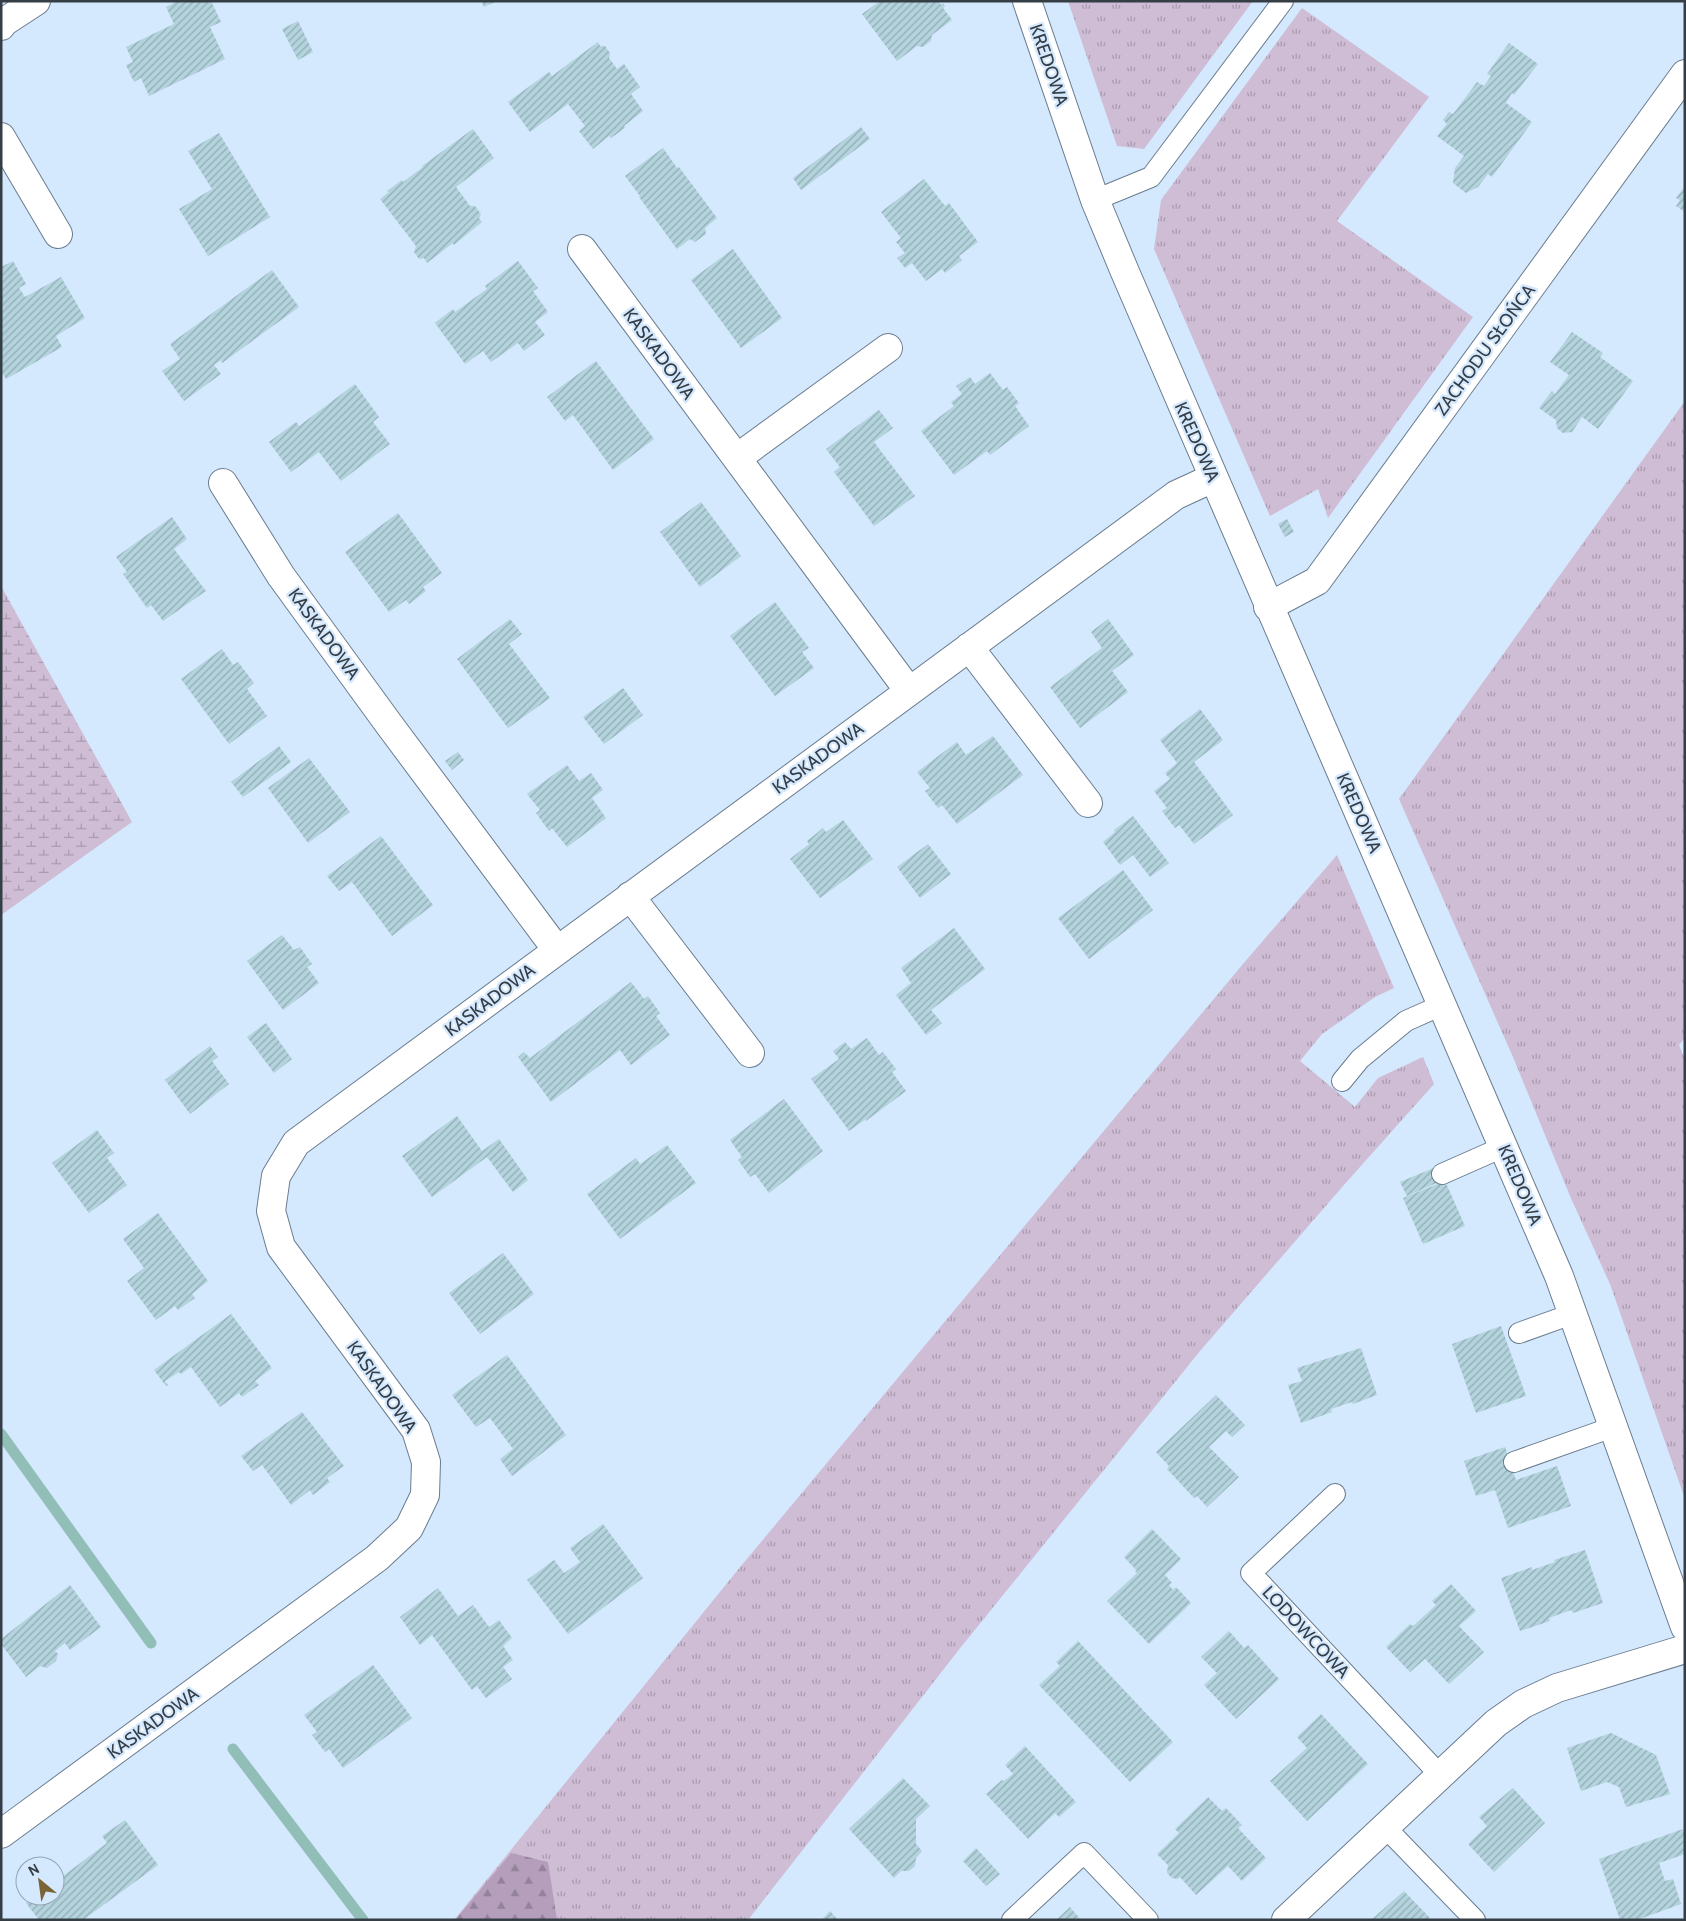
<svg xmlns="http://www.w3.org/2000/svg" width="1686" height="1921" viewBox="0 0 1686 1921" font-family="Cabin,sans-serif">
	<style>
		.grass { fill: url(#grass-tufts) }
		.forest { fill: url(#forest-firs) }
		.wetland { fill: url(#wetland-marsh) }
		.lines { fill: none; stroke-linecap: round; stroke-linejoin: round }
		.stream { stroke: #92beb8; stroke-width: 11 }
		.building { fill: url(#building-hatch) }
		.service-casing { stroke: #6a7c8f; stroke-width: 22 }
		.minor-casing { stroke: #6a7c8f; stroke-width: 30 }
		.service { stroke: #fff; stroke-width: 20 }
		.minor { stroke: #fff; stroke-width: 28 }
		.labels { text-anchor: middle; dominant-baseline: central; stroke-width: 4.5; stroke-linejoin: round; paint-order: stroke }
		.street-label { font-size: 18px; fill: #353d45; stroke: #d4e8fe }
	</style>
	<defs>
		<pattern id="grass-tufts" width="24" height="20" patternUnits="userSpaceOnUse" patternTransform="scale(1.25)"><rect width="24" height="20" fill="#cfbcd5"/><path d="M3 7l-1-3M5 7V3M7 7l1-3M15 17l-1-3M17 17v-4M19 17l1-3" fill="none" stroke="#a99aaf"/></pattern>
		<pattern id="forest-firs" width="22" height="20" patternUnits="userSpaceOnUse" patternTransform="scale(1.25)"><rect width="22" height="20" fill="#b49ebb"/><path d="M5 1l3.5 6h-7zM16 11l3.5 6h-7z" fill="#93829a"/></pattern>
		<pattern id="wetland-marsh" width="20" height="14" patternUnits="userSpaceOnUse" patternTransform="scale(1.25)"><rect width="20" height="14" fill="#cfbcd5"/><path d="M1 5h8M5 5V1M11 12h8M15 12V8" fill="none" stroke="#a99aaf"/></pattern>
		<pattern id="building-hatch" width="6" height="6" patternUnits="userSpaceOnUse" patternTransform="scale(1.25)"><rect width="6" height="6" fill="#b3d3dd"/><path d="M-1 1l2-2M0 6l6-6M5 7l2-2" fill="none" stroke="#92acb5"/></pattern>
	</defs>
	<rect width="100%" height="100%" fill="#d4e8fe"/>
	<path class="grass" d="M1068 1H1253L1144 149 1117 146Z
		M1302 8 1429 97 1337 221 1473 317 1328 518 1318 489 1270 516 1154 249 1161 200Z
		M1685 401V1038L1679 1045 1685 1060V1499L1610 1284 1570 1196 1513 1057 1399 799Z
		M1337 855 1394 988 1375 997 1322 1034 1300 1061 1355 1107 1378 1078 1423 1057 1434 1084 1343 1186 1200 1351 961 1647 748 1920H454L741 1566 1243 964Z"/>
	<path class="forest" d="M511 1853 548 1862 557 1920H455Z"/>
	<path class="wetland" d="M1 586 132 822 1 915Z"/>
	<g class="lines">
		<path class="stream" d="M1 1434 151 1643
			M233 1749 363 1920"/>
	</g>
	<path class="building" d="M178 1H211L221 22 210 27 225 59 149 96 141 78 134 82 126 65 133 62 126 47 174 24 166 7Z
		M481 1H497L484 7Z
		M880 1H938L941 5 943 3 945 6 943 8 952 20 932 35 931 41 923 47 917 46 897 61 862 14Z
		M298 21 313 52 298 60 282 29Z
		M598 42 600 46H605L610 53 609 58 617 69 624 64 640 87 631 94 643 111 624 126 625 128 611 138 609 136 593 149 579 131 585 126 568 104 530 132 508 102 549 72 552 76Z
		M1509 43 1538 64 1514 95 1512 93 1506 103 1532 122 1492 177 1488 174 1478 187 1466 193 1453 183 1455 168 1464 156 1437 136 1447 124 1443 120 1449 112 1453 114 1477 82 1484 86 1491 76 1487 74Z
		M861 127 870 139 801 190 793 178Z
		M473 129 494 158 456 187 470 206H475L481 214 479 218 482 222 454 245 453 243 427 263 424 258 419 259 414 252 416 246 380 199 389 192 387 191 402 180 403 182 423 167 422 166Z
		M219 133 270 217 208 256 179 209 212 189 188 151Z
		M663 148 677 168 679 167 717 218 705 228 706 234 695 242 690 239 677 249 639 197 640 196 625 176Z
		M924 179 945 206 949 203 978 242 959 256 962 260 945 273 942 269 926 281 912 263 905 268 897 258 905 253 896 242 901 238 881 212Z
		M1685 186V212L1676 206 1680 200 1676 198Z
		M733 249 782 318 741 348 691 280Z
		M13 261 26 284 19 288 25 297 61 277 85 318 56 336 62 347 6 379 3 374 1 375V267Z
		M518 261 538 288 533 291 548 312 535 322 545 335 524 351 518 343 491 362 483 351 465 364 435 323 453 309 455 312 487 289 485 286Z
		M272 270 299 307 222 363 221 360 214 365 221 374 184 401 162 371 180 359 170 344Z
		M1572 332 1603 353 1600 357 1633 381 1598 429 1582 417 1572 432 1563 433 1557 428 1556 420 1539 408 1552 391 1555 394 1569 375 1550 362Z
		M596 361 654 439 613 470 573 415 565 421 547 397Z
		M990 373 1003 390 1007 387 1019 403 1015 406 1029 426 990 455 987 451 954 475 921 431 954 406 951 402 962 394 956 386 970 377 975 384Z
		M355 384 379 417 373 422 390 444 341 481 319 452 291 472 269 442 296 422 299 426Z
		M879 410 893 428 874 442 915 496 874 526 834 472 840 467 826 449Z
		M701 502 741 556 700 587 660 532Z
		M398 513 442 573 423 587 426 591 409 604 406 600 389 612 345 552Z
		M172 517 187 539 174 549 206 591 163 621 151 605 147 608 123 574 127 572 116 557Z
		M1287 519 1294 532 1285 537 1278 524Z
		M775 602 809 648 802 652 814 668 775 696 730 636Z
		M510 619 522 634 509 644 550 698 508 728 457 659Z
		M1108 619 1134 655 1112 671 1128 692 1080 728 1050 687 1102 648 1091 632Z
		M222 649 233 665 238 662 254 683 247 689 267 716 229 744 181 679Z
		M623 688 643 715 604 744 583 717Z
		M1200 709 1223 740 1194 762 1233 815 1194 844 1179 825 1175 828 1162 811 1167 808 1154 791 1170 779 1165 773 1177 763 1160 740Z
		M993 736 1023 775 957 824 942 805 938 808 925 791 930 788 917 772 957 742 966 755Z
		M279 746 291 762 243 797 231 782Z
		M458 752 464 760 452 770 445 761Z
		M309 758 350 812 308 843 268 788Z
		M567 765 579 781 591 773 603 790 592 798 606 818 567 847 552 828 549 831 536 813 540 810 527 794Z
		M1133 816 1169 863 1150 877 1133 855 1120 865 1103 842 1115 832 1114 830Z
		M843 820 873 859 820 898 790 859 809 844 807 841 823 828 826 832Z
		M381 836 433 905 392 936 352 882 339 891 327 876Z
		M928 844 951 874 920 898 897 867Z
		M1123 870 1153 910 1089 959 1058 918Z
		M954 928 985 969 931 1010 942 1023 926 1035 896 995 911 983 901 968Z
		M282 935 294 950 300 947 312 964 307 967 319 983 283 1010 247 961Z
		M631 982 644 999 648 996 660 1013 656 1016 670 1035 631 1065 620 1050 551 1102 518 1057 524 1052 530 1058Z
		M266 1023 292 1059 274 1073 247 1037Z
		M867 1038 879 1055 883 1052 896 1069 892 1072 906 1091 866 1121V1119L849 1131 811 1079 839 1059 833 1051 845 1042 851 1049Z
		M210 1046 218 1057 212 1061 229 1084 190 1114 165 1080Z
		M784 1099 823 1151 769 1193 755 1174 750 1177 738 1160 742 1157 730 1140Z
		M457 1116 482 1151 499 1139 528 1180 513 1192 487 1157 432 1197 402 1156Z
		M97 1130 114 1153 107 1158 127 1185 89 1213 52 1163Z
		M667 1145 696 1183 620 1239 587 1194 636 1158 640 1164Z
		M1436 1167 1441 1181 1407 1196 1400 1182Z
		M1445 1181 1465 1226 1423 1244 1403 1198Z
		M158 1213 208 1281 192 1294 195 1298 178 1310 175 1306 156 1320 127 1281 144 1268 123 1239Z
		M503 1253 534 1294 480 1334 449 1293Z
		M231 1314 272 1368 255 1381 259 1385 242 1397 239 1393 220 1407 191 1367 181 1374 179 1372 165 1381 168 1385 166 1386 154 1370Z
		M1501 1326 1526 1396 1476 1413 1452 1344Z
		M1361 1348 1377 1395 1353 1404 1352 1402 1331 1409 1332 1412 1301 1423 1288 1385 1302 1381 1297 1368Z
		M507 1355 566 1435 512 1476 500 1459 513 1449 490 1418 476 1427 452 1395Z
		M1216 1395 1245 1425 1232 1437 1226 1431 1209 1447 1239 1477 1207 1507 1197 1496 1194 1498 1167 1469 1169 1466 1156 1452Z
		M302 1412 344 1466 327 1478 330 1482 313 1495 310 1490 291 1505 262 1465 253 1471 241 1456Z
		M1505 1447 1516 1480 1557 1466 1571 1506 1508 1528 1495 1490 1476 1496 1464 1461Z
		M603 1524 643 1578 568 1634 527 1580 554 1560 564 1573 580 1562 570 1548Z
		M1152 1529 1181 1559 1165 1575 1172 1583 1169 1585 1173 1590 1176 1587 1191 1603 1149 1644 1107 1601 1137 1573 1135 1571H1137L1124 1557Z
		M1585 1550 1603 1603 1573 1613 1571 1610 1549 1618 1550 1621 1520 1631 1501 1578 1532 1567V1570L1555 1562 1554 1560Z
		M1451 1584 1476 1611 1459 1626 1484 1652 1449 1684 1425 1659 1410 1672 1386 1647 1410 1624 1413 1626 1436 1605 1432 1601Z
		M70 1585 101 1627 70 1650 65 1643 55 1651 58 1654 56 1661 47 1668 40 1666 26 1677 1 1644V1639Z
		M438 1588 458 1616 473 1605 489 1627 499 1620 512 1638 503 1646 513 1660 503 1667 512 1679 486 1698 477 1686 472 1690 432 1635 420 1645 400 1617Z
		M1229 1631 1244 1648 1248 1645 1279 1679 1236 1719 1204 1685 1217 1673 1201 1657Z
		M1078 1641 1173 1742 1130 1782 1039 1685 1060 1666 1056 1662Z
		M373 1665 412 1718 343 1768 329 1749 325 1752 312 1735 317 1732 304 1715Z
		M1321 1714 1368 1764 1307 1821 1270 1781 1307 1748 1297 1737Z
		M1611 1733 1656 1755 1670 1794 1626 1807 1619 1787 1607 1782 1581 1791 1567 1748Z
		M1025 1746 1076 1802 1059 1817 1055 1813 1028 1839 986 1794 1002 1780 1004 1781 1013 1774 1005 1765Z
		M903 1778 930 1806 916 1819V1844L922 1851 916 1858 915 1866 909 1871H901L894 1878 849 1829Z
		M1513 1788 1545 1823 1494 1872 1468 1844 1487 1826 1479 1817Z
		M1208 1797 1222 1811 1226 1808 1242 1825 1238 1828 1266 1858 1242 1881 1228 1866 1196 1895 1180 1877 1178 1879 1172 1878 1167 1873 1168 1865 1157 1854 1179 1833 1175 1829Z
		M125 1820 158 1865 83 1920H39L26 1903 35 1896H55V1882L107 1843 102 1836Z
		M1683 1829 1685 1836V1854L1659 1863 1665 1881 1673 1879 1681 1904 1637 1920H1620L1599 1859Z
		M976 1848 1000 1874 986 1886 963 1861Z
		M1404 1891 1430 1918 1428 1920H1371Z
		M1070 1907 1081 1920H1056Z
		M830 1911 838 1920H821Z"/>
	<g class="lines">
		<defs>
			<path id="service" d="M1095 200 1151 177 1283 1
				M1342 1081 1360 1059 1406 1021 1442 1005
				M1442 1174 1503 1147
				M1519 1333 1572 1314
				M1514 1462 1613 1427
				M1335 1494 1251 1573 1440 1775
				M1385 1827 1475 1920
				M1012 1920 1084 1853 1148 1920"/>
			<path id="minor" d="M1027 1 1095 200 1125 272 1559 1276 1685 1627
				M1 26 4 22 36 1
				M1 137 58 234
				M582 249 909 691
				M737 458 888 348
				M223 483 281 576 388 723 557 950
				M1268 607 1317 581 1685 74
				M969 647 1088 803
				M630 896 750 1053
				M1 1834 377 1558 409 1528 425 1495 426 1462 416 1430 281 1247 271 1211 276 1176 296 1143 1176 495 1213 478
				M1286 1920 1496 1723 1523 1704 1557 1688 1685 1649"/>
		</defs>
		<use href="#service" class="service-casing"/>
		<use href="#minor" class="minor-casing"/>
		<use href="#service" class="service"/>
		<use href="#minor" class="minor"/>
	</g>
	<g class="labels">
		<g class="street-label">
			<text transform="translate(1049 65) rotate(71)">KREDOWA</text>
			<text transform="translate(1485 350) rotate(-54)">ZACHODU SŁOŃCA</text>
			<text transform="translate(659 354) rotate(54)">KASKADOWA</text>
			<text transform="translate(1197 442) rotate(66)">KREDOWA</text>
			<text transform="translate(324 634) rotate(54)">KASKADOWA</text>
			<text transform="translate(818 758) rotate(-36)">KASKADOWA</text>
			<text transform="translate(1359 813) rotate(66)">KREDOWA</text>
			<text transform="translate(490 1000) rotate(-37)">KASKADOWA</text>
			<text transform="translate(1520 1185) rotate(67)">KREDOWA</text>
			<text transform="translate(382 1387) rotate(55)">KASKADOWA</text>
			<text transform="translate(1306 1632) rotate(47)">LODOWCOWA</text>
			<text transform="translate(153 1723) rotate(-36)">KASKADOWA</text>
		</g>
	</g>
	<rect width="1686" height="1921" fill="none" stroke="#353d45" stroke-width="5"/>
	<g transform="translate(40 1881) rotate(331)"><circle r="24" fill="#d4e8fe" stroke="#94a4b4"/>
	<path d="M0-4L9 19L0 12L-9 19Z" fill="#7a6434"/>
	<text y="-8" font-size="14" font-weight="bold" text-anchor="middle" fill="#353d45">N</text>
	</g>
</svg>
